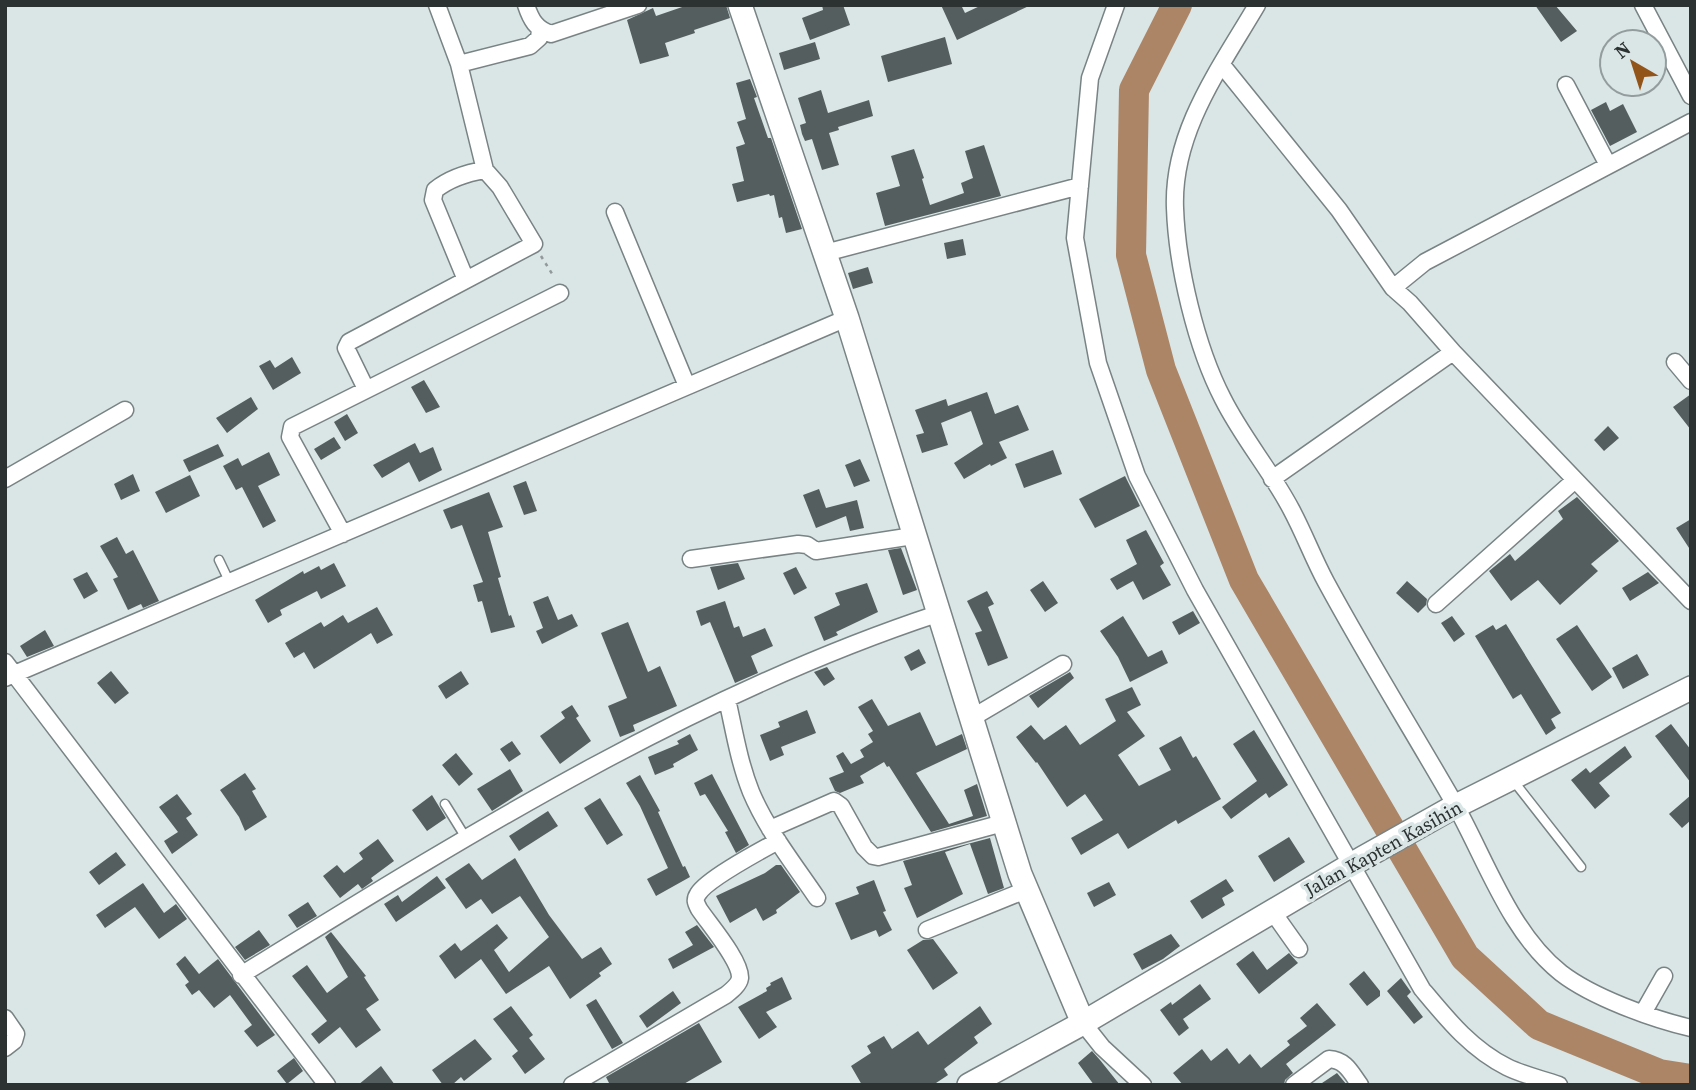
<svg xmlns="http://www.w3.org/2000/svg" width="1696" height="1090" viewBox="0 0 1696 1090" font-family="'Source Serif 4',serif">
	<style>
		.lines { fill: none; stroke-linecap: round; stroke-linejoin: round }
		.river { stroke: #ac8566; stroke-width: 30 }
		.building { fill: #555e5f }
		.lane-casing { stroke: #798384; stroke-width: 11 }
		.street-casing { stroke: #798384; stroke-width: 19 }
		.secondary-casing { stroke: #798384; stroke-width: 26 }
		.path { stroke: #91999a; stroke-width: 2.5; stroke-dasharray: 3.5 5; stroke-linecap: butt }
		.lane { stroke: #fff; stroke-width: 8 }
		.street { stroke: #fff; stroke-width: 16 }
		.secondary { stroke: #fff; stroke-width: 23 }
		.labels { text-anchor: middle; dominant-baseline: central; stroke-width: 7; stroke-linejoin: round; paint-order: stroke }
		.street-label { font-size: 19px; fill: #2c3131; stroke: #dae5e6 }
	</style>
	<rect width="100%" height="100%" fill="#dae5e6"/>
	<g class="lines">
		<path class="river" d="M1177 5 1134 90 1131 255 1161 370 1244 580 1465 957 1539 1025 1659 1074 1691 1079"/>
	</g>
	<path class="building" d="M688 5H726L730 18 694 30 695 33 665 43 669 56 640 64 627 20 653 8 656 16Z
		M822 5H843L850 25 810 40 802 18 823 10Z
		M941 5H961L965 13 982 5H1031L957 40Z
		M1535 5H1555L1577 31 1561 42Z
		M945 37 952 64 888 82 881 56Z
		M815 42 820 59 784 70 779 53Z
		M750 79 757 97 754 98 768 138H771L802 229 786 233 782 217 779 218 774 195 770 196 769 194 737 202 732 184 744 181 736 147 745 144 737 122 746 119 736 83Z
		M821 90 828 113 869 100 873 116 838 127 839 130 829 133 839 165 822 170 812 139 805 141 802 134 800 125 806 123 798 98Z
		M1606 102 1610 111 1623 104 1637 132 1610 146 1591 110Z
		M984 145 1001 196 885 226 876 193 900 186 891 156 914 149 924 178 922 179 930 205 964 193 961 183 973 178 965 151Z
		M963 239 966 255 947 259 944 243Z
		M868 267 873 283 853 289 848 273Z
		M292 357 301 373 273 390 259 366 270 360 275 368Z
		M424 380 440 407 426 413 411 387Z
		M987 392 995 414 1018 405 1029 430 999 442 1007 458 991 466 990 464 964 479 954 463 983 444 971 411 941 423 948 445 922 453 916 435 924 433 915 410 946 399 948 406Z
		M1691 394V430L1673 407Z
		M251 397 258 409 227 433 216 418Z
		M347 414 358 433 345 441 334 422Z
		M1608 426 1619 438 1604 451 1594 440Z
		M334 437 341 448 321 460 314 449Z
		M415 443 420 453 433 447 442 470 419 482 409 462 382 478 373 465Z
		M218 444 224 456 189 472 183 460Z
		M1053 450 1062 474 1024 488 1015 464Z
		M269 452 280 475 258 486 276 521 263 528 242 487 236 490 223 466 238 458 242 466Z
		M860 459 870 481 854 487 845 465Z
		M133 474 140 491 121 500 114 484Z
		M190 475 200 496 166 513 155 492Z
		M1125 476 1140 506 1095 528 1079 499Z
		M526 481 537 511 524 515 513 486Z
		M819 489 826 508 857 500 864 528 850 531 846 516 816 528 803 495Z
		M489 492 503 527 488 532 501 577 498 578 509 616 511 615 515 627 491 633 482 601 478 602 473 585 483 582 462 525 451 529 443 510Z
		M1577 497 1619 541 1591 564 1598 571 1560 605 1538 580 1511 601 1489 571 1510 554 1515 561 1563 519 1558 511Z
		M1691 519V551L1676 528Z
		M1146 530 1164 563 1160 566 1171 585 1143 600 1133 581 1117 590 1110 579 1137 564 1126 540Z
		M117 537 126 554 133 550 159 601 143 608 141 604 128 610 113 579 118 577 100 546Z
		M901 548 917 590 903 595 888 550Z
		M334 563 346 586 321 599 317 591 280 610 282 615 268 623 255 600 303 571 304 574 319 566 321 570Z
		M738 563 745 579 718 590 710 567Z
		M796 567 807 588 794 595 783 573Z
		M87 572 98 591 84 599 73 579Z
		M1648 572 1659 583 1630 601 1622 588Z
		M1043 581 1058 603 1045 612 1030 590Z
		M1407 581 1427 599 1426 605 1418 613 1396 593Z
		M867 583 878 612 836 632 838 635 824 641 814 617 840 605 835 593Z
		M987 591 994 604 988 607 1008 658 988 666 975 633 982 631 967 601Z
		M548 596 558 620 572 614 578 626 542 644 536 631 543 628 533 602Z
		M725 601 734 628 739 626 743 637 765 628 773 646 751 656 758 673 735 683 710 622 701 626 696 611Z
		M377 607 393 635 377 644 371 633 314 669 304 652 294 658 285 643 321 622 324 627 343 615 348 623Z
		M1193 611 1200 623 1179 635 1172 622Z
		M1123 616 1148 657 1162 650 1168 663 1130 682 1118 657 1100 631Z
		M1452 616 1465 634 1454 642 1441 623Z
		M628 622 648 672 660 666 677 706 633 725 635 731 620 737 608 706 627 698 601 633Z
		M1506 624 1561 713 1551 719 1556 728 1546 735 1521 694 1513 699 1475 636 1493 625 1496 630Z
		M1577 625 1612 677 1592 691 1556 639Z
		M45 630 54 646 27 657 20 646Z
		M919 649 926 663 911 671 904 657Z
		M1637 654 1649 675 1623 689 1612 668Z
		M827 667 835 679 824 686 814 672Z
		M111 671 129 693 115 704 97 683Z
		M461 671 469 684 446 699 438 686Z
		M1070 672 1074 678 1038 708 1029 696Z
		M1132 687 1141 705 1127 712 1145 736 1118 755 1139 786 1171 770 1159 748 1181 736 1193 758 1196 756 1221 799 1178 824 1176 820 1128 849 1118 833 1081 855 1071 838 1103 820 1085 794 1067 807 1037 762 1036 763 1016 737 1031 725 1044 740 1066 725 1080 745 1116 721 1105 699Z
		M872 699 888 726 920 712 936 746 962 734 967 749 916 773 949 824 973 816 964 790 977 784 987 816 931 832 889 766 887 767 884 762 860 776 864 783 840 793 835 791 829 778 844 772 836 756 843 752 851 764 864 757 860 750 873 742 868 734 873 731 858 707Z
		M572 705 579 716 576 718 591 741 560 764 540 736 565 718 561 712Z
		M807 710 816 733 781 747 784 755 770 761 760 735 780 727 778 722Z
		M1671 724 1691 750V783L1655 736Z
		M1254 730 1288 785 1269 798 1266 793 1231 819 1222 807 1257 781 1233 744Z
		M690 734 698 750 673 764 674 767 655 775 648 757 679 744 677 741Z
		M512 741 521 754 509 762 500 749Z
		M1625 746 1632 757 1599 783 1610 796 1595 809 1571 780 1586 768 1590 773Z
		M456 753 473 774 459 786 442 765Z
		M510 769 523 791 492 811 477 789Z
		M245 773 256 789 252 791 267 817 245 831 239 817 220 790Z
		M712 774 749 845 736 853 725 832 728 831 705 794 700 796 694 783Z
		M640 775 660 811 658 812 683 867 685 866 690 877 656 896 647 879 668 868 640 806 626 783Z
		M177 794 192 814 186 818 198 835 172 854 164 841 178 832 159 807Z
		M432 795 446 818 427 831 412 810Z
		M1691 795V820L1682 828 1669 814Z
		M600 798 623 835 607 845 584 808Z
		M548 811 558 826 519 851 509 836Z
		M1289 837 1305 862 1274 882 1258 856Z
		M990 838 1004 888 988 894 970 844 945 852 963 894 917 918 904 888 912 885 903 861Z
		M378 839 394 861 371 878 373 881 362 889 358 884 340 898 323 876 337 865 344 873 363 859 359 853Z
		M116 852 126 865 99 885 89 872Z
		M515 858 549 915 582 959 601 947 612 964 599 973 601 976 570 999 549 966 506 994 481 959 455 979 439 956 455 943 461 951 497 924 508 938 494 950 509 972 549 937 520 896 492 914 481 899 466 909 445 879 469 863 482 880Z
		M776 865H781L800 892 776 910 777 913 763 921 756 908 730 923 716 896 765 873Z
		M437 876 446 888 396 922 384 904 398 895 402 902Z
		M1226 879 1234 891 1222 898 1225 905 1202 919 1190 901Z
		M874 880 886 911 883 912 892 930 879 937 876 930 851 940 835 903 859 894 856 887Z
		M1109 882 1116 895 1094 907 1087 893Z
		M143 883 164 913 176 904 187 919 159 939 135 907 105 928 96 915Z
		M308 902 317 916 297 928 288 915Z
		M697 925 714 947 673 969 668 959 693 945 685 932Z
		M259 930 270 945 245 960 235 947Z
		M331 932 366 976 364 977 379 1000 366 1009 381 1030 356 1048 340 1027 319 1044 311 1034 327 1021 292 976 307 965 327 993 348 977 325 937Z
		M1171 934 1180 946 1163 959 1142 970 1133 954Z
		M933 939 958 973 933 990 907 950 923 940Z
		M1253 951 1267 970 1289 953 1298 963 1259 994 1236 964Z
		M185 956 199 974 218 959 275 1035 257 1047 244 1031 252 1025 230 995 214 1008 199 990 192 995 185 985 189 982 176 964Z
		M1364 971 1380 991V996L1367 1006 1349 984Z
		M782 977 792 999 766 1012 777 1027 759 1039 738 1007 767 991 766 988 771 985 770 983Z
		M1401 978 1411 992 1407 996 1423 1017 1414 1024 1387 991Z
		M1200 984 1211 999 1183 1019 1189 1028 1179 1036 1160 1010 1171 1002 1172 1005Z
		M673 991 681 1003 647 1028 639 1016Z
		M596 999 623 1043 612 1049 586 1005Z
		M1317 1003 1336 1025 1286 1064 1293 1073 1285 1080 1284 1085H1183L1173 1073 1202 1049 1211 1061 1227 1048 1239 1064 1250 1054 1261 1068 1290 1045 1287 1041 1307 1026 1300 1018Z
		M511 1006 533 1035 529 1038 545 1059 525 1074 512 1056 518 1051 493 1019Z
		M980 1006 992 1024 974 1037 978 1043 944 1069 948 1075 933 1085H862L851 1066 871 1053 867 1046 884 1036 892 1049 918 1031 928 1045Z
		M699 1023 722 1062 682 1085H610L606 1077Z
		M475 1039 492 1059 464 1081 461 1077 452 1085H443L432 1070Z
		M1092 1051 1100 1060 1120 1085H1094L1078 1063Z
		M294 1058 303 1071 287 1084 277 1071Z
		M381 1066 395 1085H358Z
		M1337 1073 1347 1085H1319Z"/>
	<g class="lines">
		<defs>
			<path id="lane" d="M219 560 230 583
				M1512 779 1581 867
				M445 804 466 838"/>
			<path id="street" d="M437 5 459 64 530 46 539 38 540 30
				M526 5C531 20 536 29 551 34L638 5
				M1116 5 1090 78 1075 238 1098 363 1137 476 1195 590 1422 989C1447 1019 1471 1049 1507 1067 1523 1075 1542 1079 1559 1085
				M1257 5C1220 68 1172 132 1175 208 1177 266 1196 347 1223 399 1242 437 1271 471 1291 509 1304 533 1313 558 1326 582 1366 656 1411 728 1453 801 1485 857 1509 932 1561 973 1592 997 1652 1019 1691 1028
				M1643 5 1691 96
				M459 64 485 170
				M1222 65 1339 210 1393 288
				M1566 85 1608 165
				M1691 122 1425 262 1393 288 1410 303 1453 352 1691 601
				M615 212 687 386
				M825 253 1080 186
				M1675 362 1691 381
				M366 389 346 348 349 342 534 244 500 187 485 170C466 173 450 178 435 190L433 200 466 280
				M5 479 125 410
				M1272 479 1453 352
				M343 534 290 437 292 427 560 293
				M691 559 798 544 807 545 816 551 913 536
				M1436 604 1575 480
				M5 662 327 1085
				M5 678 847 318
				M727 699C734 730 739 762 751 792 767 830 794 864 817 898
				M970 719 1063 664
				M770 829 834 801 841 806 864 847 873 856 878 857 1003 823
				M1272 911 1299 949
				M927 930 1026 890
				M241 975C463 838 689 696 937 614
				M1643 1013 1664 976
				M5 1018 16 1034 14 1041 5 1048
				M1083 1023 1102 1047 1143 1085
				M572 1085 726 995C731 991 739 985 740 978 741 961 709 924 699 909 696 903 694 900 698 894 707 879 760 851 778 841
				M1294 1085 1329 1059C1346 1060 1351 1073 1360 1085"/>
			<path id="secondary" d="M740 5 847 318 1020 874 1083 1023
				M969 1085 1083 1023 1363 858 1450 809 1691 688"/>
		</defs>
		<use href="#lane" class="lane-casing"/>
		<use href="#street" class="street-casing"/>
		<use href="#secondary" class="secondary-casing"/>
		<path class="path" d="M541 256 554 277"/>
		<use href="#lane" class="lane"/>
		<use href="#street" class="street"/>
		<use href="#secondary" class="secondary"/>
	</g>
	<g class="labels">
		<g class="street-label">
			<text transform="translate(1383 848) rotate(-29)">Jalan Kapten Kasihin</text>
		</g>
	</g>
	<rect width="1696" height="1090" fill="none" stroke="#2c3131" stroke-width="14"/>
	<g transform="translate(1633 63) rotate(321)"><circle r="33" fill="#dae5e6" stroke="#949d9e" stroke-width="2"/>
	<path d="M0-5L12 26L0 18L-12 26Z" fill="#925419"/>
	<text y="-10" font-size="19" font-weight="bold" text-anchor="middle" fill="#2c3131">N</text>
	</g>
</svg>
